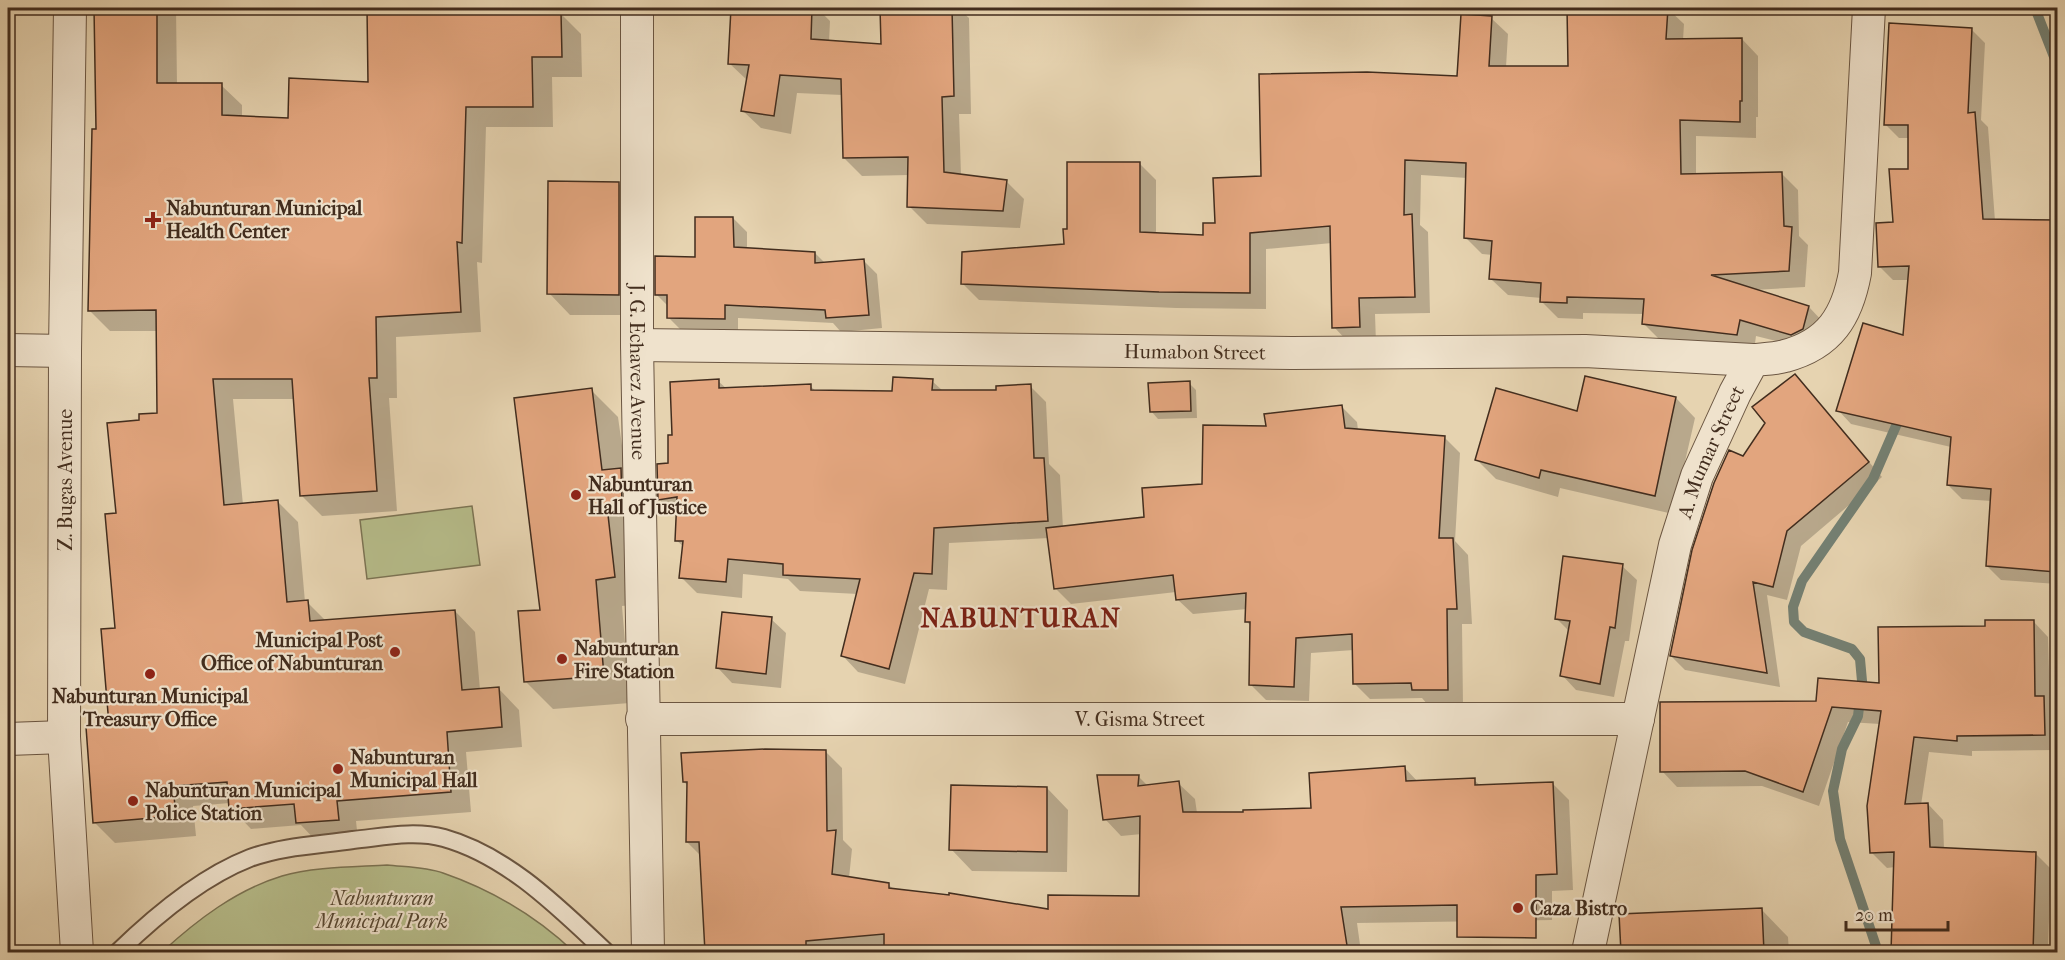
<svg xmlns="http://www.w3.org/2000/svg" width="2065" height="960" viewBox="0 0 2065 960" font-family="'IM FELL French Canon',serif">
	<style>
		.green { fill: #b6bc8a; stroke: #7c7454; stroke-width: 1.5 }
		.shadow { fill: #0003 }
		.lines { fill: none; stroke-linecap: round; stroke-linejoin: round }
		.stream { stroke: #748073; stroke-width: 10 }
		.building { fill: #e2a57e; stroke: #422d1e; stroke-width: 1.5 }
		.service-casing { stroke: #6b5642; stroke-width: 20 }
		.minor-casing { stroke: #6b5642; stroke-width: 34 }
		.service { stroke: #efe2cc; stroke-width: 16 }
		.minor { stroke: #efe2cc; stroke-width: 32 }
		.poi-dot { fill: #8f2418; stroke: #efe2cc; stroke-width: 2 }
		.labels { text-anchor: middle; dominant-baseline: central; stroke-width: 4.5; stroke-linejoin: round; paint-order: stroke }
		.poi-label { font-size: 20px; font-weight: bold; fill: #422d1e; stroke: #efe2cc; text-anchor: start }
		.street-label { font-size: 20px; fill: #422d1e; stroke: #efe2cc }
		.park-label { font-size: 20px; font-style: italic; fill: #594a34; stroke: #efe2cc }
		.district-label { font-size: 26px; font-weight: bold; letter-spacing: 1.5px; fill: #7a1f14; stroke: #efe2cc }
	</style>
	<rect width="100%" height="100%" fill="#e6d3b0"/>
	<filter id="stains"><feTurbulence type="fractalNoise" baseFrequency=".00333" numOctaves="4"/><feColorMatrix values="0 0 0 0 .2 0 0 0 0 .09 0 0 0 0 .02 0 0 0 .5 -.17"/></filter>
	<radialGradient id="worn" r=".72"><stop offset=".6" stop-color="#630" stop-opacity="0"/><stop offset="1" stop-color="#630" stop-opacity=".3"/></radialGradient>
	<path class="green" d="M472 506 480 565 367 579 360 520Z
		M387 865C405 867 426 867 443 873 492 890 537 917 574 952H162C197 920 236 890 282 876 313 867 355 867 387 865Z"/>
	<path class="shadow" d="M96 8H176L177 85H221L242 105V117L289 120 370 83 368 8H552V13H560L581 34 582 77H552L553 127H486L482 263 477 262 481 332 396 337 397 398H389L397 511 322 516 301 495 295 399H233L243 505 278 502 298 522 305 602H307L327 622 455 611 475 632 480 690 499 689 519 710 522 747 466 752 471 812 356 821 358 840 318 843 301 825 251 829 231 808 230 803 193 806 196 836 115 843 94 822 111 726 117 629V515L141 421 159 414 158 331H110L89 310 97 131Z
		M733 8H817L830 21 829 42 882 45V8H958L969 18 971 114H959L961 175 1006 181 1024 199 1020 228 927 224 909 206V175L862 176 844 158 842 95 797 93 791 134 761 128 743 111 748 81 730 64Z
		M1569 8H1667L1684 24 1683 40 1742 39 1758 56V117H1756V138L1696 136V175L1781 173 1798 190 1799 236 1808 245 1805 287 1754 290 1809 307 1825 324 1811 350 1756 336 1754 351 1660 340 1643 323 1644 314 1583 313V319L1558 318 1541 301 1542 298 1508 295 1491 279 1493 255 1482 254 1466 238 1467 178 1421 175 1420 225 1428 232 1430 313 1375 314 1376 343 1350 344 1334 327 1332 243 1266 249V309L1176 308 979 300 962 283 1065 245 1069 231 1139 163 1156 180V235L1204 237 1263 177 1459 78 1491 18 1508 34 1506 67H1569Z
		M1971 29 1985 43 1981 120 1988 127 1995 221H2058V584L2001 580 1987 566 1991 501 1962 499 1948 485 1951 447 1851 424 1838 410 1904 337 1909 280H1893L1880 267 1895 223 1909 170V138H1899L1885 124Z
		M618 183 640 205V315H570L549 293Z
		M733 218 747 232V249L815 253 825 263 864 261 877 274 882 328 841 332 833 323 738 318V332L682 331 668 317V306L657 295 696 259Z
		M1795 376 1882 477 1801 546 1787 600 1767 595 1780 687 1685 670 1671 656Z
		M718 381 727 389 810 386 816 391 894 392 932 381 943 391H998L1030 386 1046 402 1049 464 1060 475 1063 528 1146 518 1204 485 1267 428 1342 407 1357 422 1358 430 1444 437 1460 453 1455 541 1468 555 1472 624H1462L1463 705H1428L1422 698 1370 699 1355 684 1354 650 1311 653 1309 701 1266 700 1250 684 1252 627 1247 622V609L1193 614 1177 599 1176 592 1071 604 1055 588 1049 538 949 543 947 590 929 589 905 684 858 672 842 655 858 594 800 591 788 579 743 574 742 598 697 593 681 577 684 547 676 540 677 515H675L659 499 670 464 674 437Z
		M1189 383 1196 390 1197 418 1158 419 1151 411Z
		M591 390 618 417 626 474 642 604 622 606 630 703 553 709 526 682Z
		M1676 398 1695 418 1673 514 1560 488 1558 497 1496 479 1477 460 1578 413Z
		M1622 566 1637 580 1629 641H1625L1614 697 1576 690 1562 675 1570 632 1557 619Z
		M771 619 786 633 781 688 732 683 718 668Z
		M2033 621 2048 637 2050 704 2058 712V750L1972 751V756L1929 752 1921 805 1928 804 1943 820 1944 849 2035 853 2051 869 2048 944 2057 952H1892L1895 867 1887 868 1871 852 1880 724 1848 722 1819 806 1762 786 1677 787 1662 771 1818 703 1880 684 1987 628Z
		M825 751 842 768 843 840 852 849 849 878 888 884 894 890 1004 917 998 952H680L707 951 701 856 687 842 688 786 684 782Z
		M1404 767 1418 782 1474 780 1481 786 1552 783 1569 800 1573 890 1552 891V920L1357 923 1361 952H1018V905L1049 910 1141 898 1142 834 1121 836 1105 819 1138 776 1148 786 1178 783 1195 799 1197 813 1245 814 1312 810Z
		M1047 788 1068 810 1067 872 972 871 951 849Z
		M1761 909 1788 937 1789 952H1623L1621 916Z
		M1529 951 1530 952H1501Z"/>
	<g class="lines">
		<path class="stream" d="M2035 8 2058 67
			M1878 952 1840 839 1833 791 1842 749 1858 716 1862 681 1860 659 1852 649 1804 632 1794 622 1793 607 1802 581 1873 479 1902 412"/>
	</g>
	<path class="building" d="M94 8H157V83H222V115L288 118 289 78 368 82 367 8H533V12H561L562 57H532L533 107H466L462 243 457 242 461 312 376 317 377 378H369L377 491 300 496 292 379H213L224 505 278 500 287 602 308 600 310 621 455 610 462 690 499 687 502 727 447 732 451 792 337 801 339 820 296 823 294 804 229 809 227 782 173 786 176 816 93 823 86 727 109 725 101 629 115 628 105 514 116 513 107 423 139 420V414L157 413 156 310 88 311 92 129H96Z
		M731 8H812L811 39 881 44 880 8H952L954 96 942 97 944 172 1007 180 1003 211 907 207 908 157 843 158 841 79 780 75 774 116 741 111 749 65 728 64Z
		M1567 8H1668L1666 39 1742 38V101H1740V122L1680 120 1681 174 1782 172 1784 226 1792 227 1789 271 1711 275 1809 306 1803 329 1791 335 1740 320 1737 335 1642 324 1644 299 1567 297V303L1540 302 1541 283 1489 279 1492 241 1464 238 1466 163 1405 160 1404 215 1412 214 1415 297 1359 298 1360 327 1332 328 1330 226 1250 233V293L1159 292 961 284 962 252 1064 244 1063 229H1067V162H1140V232L1203 235V223H1215L1213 178 1261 176 1259 74 1367 72 1457 76 1461 14 1492 16 1489 66H1568Z
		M1889 23 1972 28 1968 113 1975 112 1983 219 2058 220 2056 572 1986 566 1991 489 1947 485 1951 437 1836 411 1863 323 1903 335 1909 266 1878 267 1876 223 1893 222 1889 169H1908V125H1884Z
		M548 181 619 182V295L547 294Z
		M695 217H733L734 247 815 252V263L864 259 869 315 826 318 825 310 725 305V319L667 318V295H655V256L695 257Z
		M1795 374 1869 462 1787 531 1773 587 1753 582 1767 673 1670 656 1692 550 1714 483 1729 450 1743 456 1765 423 1752 407Z
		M1585 376 1676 397 1655 496 1541 470 1539 478 1475 460 1496 388 1577 411Z
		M893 377 933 379 932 390H996V386L1031 384 1034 458H1044L1048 521 934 528 932 574 914 573 889 669 841 656 860 579 783 575V564L728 559 726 582 679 578 683 541H675L677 497 658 500 657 464 668 463V435H672L670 382 719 379V388L811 384V390L892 391Z
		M1190 381 1191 411 1150 412 1148 383Z
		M592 388 602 470 621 468 622 504 607 506 615 577 596 580 604 676 524 682 518 611 540 610 514 398Z
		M1342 405 1345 428 1445 436 1439 538H1453L1457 609H1447L1448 690H1412L1411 683 1353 684 1352 634 1296 638 1294 687 1249 685 1250 622H1245L1246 593 1176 600 1173 575 1054 589 1046 528 1144 517 1142 488 1202 484 1203 425 1266 426 1264 414Z
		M1563 556 1623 564 1615 628 1610 627 1600 684 1560 676 1570 621 1555 619Z
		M722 612 772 617 766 674 716 668Z
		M1985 620H2034L2035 696H2044L2045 735 1957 736V741L1914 737 1905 804 1928 803 1930 847 2036 852 2033 952H1891L1894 852 1870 853 1867 806 1881 711 1832 707 1803 792 1745 771 1660 772V702L1816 701 1818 678 1879 683 1878 627 1985 626Z
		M765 749 826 750 827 831 836 830 832 874 889 883V888L949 895V893L1048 909V895L1139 896 1140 816 1103 820 1097 775H1139L1138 786 1179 781 1183 812H1243V810L1311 808 1309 773 1405 766 1406 781 1475 778V785L1553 782 1557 874 1536 875V938L1457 937V905L1341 907 1348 952H884V934L806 941V952H705L699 842H686L687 782H683L681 753Z
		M951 785 1047 787V852L949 850Z
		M1762 908 1764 952H1621L1619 914Z"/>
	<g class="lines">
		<defs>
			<path id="service" d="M118 952C156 915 201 877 250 858 283 846 319 845 353 840 383 837 414 830 444 838 508 856 559 908 606 952"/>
			<g id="minor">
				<path d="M70 8 65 351 64 737 77 952"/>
				<path id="s1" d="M637 8V345L648 952"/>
				<path id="s2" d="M637 345 1292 353 1585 351 1753 360"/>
				<path d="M8 350 65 351"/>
				<path id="s3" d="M642 719H1638"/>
				<path d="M8 739 64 737"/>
				<path id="s4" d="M1588 952 1675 545 1697 476 1735 393 1753 360C1763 359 1775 359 1785 356 1830 344 1847 316 1855 273L1869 8"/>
			</g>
		</defs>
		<use href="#service" class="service-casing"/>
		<use href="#minor" class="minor-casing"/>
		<use href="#service" class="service"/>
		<use href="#minor" class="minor"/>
	</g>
	<g class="poi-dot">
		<path d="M150 211h6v6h6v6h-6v6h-6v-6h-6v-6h6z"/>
		<circle cx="576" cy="495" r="6"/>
		<circle cx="395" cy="652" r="6"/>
		<circle cx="562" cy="659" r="6"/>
		<circle cx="150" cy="674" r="6"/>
		<circle cx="338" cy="769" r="6"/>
		<circle cx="133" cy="801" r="6"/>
		<circle cx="1518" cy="908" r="6"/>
	</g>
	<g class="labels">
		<g class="poi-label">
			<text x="166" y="208">Nabunturan Municipal<tspan x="166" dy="23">Health Center</tspan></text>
			<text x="588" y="484">Nabunturan<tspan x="588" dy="23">Hall of Justice</tspan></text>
			<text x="383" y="640" text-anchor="end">Municipal Post<tspan x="383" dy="23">Office of Nabunturan</tspan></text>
			<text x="574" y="648">Nabunturan<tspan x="574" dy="23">Fire Station</tspan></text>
			<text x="150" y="696" text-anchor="middle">Nabunturan Municipal<tspan x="150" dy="23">Treasury Office</tspan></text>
			<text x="350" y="757">Nabunturan<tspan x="350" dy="23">Municipal Hall</tspan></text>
			<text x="145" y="790">Nabunturan Municipal<tspan x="145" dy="23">Police Station</tspan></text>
			<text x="1530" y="908">Caza Bistro</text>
		</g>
		<g class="street-label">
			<text stroke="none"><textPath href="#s2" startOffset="558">Humabon Street</textPath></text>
			<text stroke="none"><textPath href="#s1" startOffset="364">J. G. Echavez Avenue</textPath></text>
			<text stroke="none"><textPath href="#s4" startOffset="516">A. Mumar Street</textPath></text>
			<text transform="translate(65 480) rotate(-90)">Z. Bugas Avenue</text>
			<text stroke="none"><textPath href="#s3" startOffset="498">V. Gisma Street</textPath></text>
		</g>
		<g class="park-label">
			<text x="382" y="898">Nabunturan<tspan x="382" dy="23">Municipal Park</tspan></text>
		</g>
		<g class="district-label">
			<text x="1021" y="618">NABUNTURAN</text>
		</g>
	</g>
	<rect width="2065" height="960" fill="none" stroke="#e6d3b0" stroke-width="30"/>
	<rect x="9" y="9" width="2047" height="942" fill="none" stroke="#422d1e" stroke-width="3"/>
	<rect x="15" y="15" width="2035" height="930" fill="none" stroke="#422d1e" stroke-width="1.5"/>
	<path d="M1846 921v9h102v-9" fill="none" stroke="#422d1e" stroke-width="3"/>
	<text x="1855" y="921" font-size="18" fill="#422d1e" stroke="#efe2cc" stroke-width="4.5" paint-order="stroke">20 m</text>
	<rect width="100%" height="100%" filter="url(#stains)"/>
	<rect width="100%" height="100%" fill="url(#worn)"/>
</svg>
